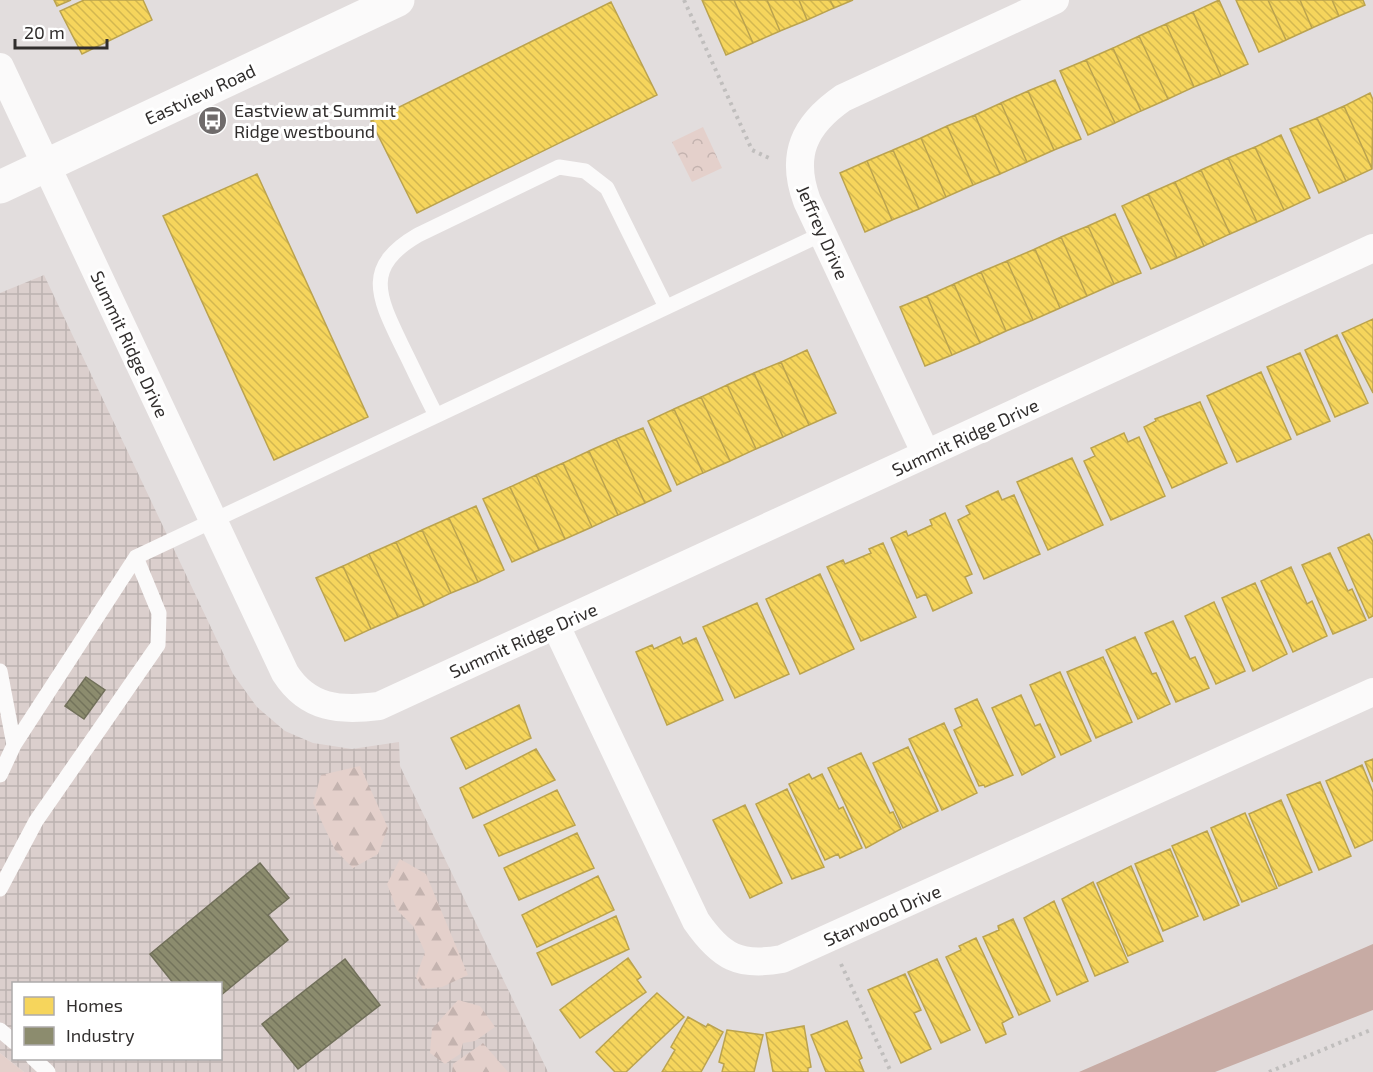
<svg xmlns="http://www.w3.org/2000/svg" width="1373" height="1072" viewBox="0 0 1373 1072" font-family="'Exo 2',sans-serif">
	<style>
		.industrial { fill: url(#industrial-grid); fill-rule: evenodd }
		.grass { fill: #e4d0cb }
		.forest { fill: url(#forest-firs) }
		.park { fill: url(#park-crowns) }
		.water { fill: #c7aba4 }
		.homes { fill: url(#homes-back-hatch); stroke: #bba34e; stroke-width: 1.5 }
		.industry { fill: url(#industry-back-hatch); stroke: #71705a; stroke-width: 1.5 }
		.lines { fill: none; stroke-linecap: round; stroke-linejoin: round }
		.path { stroke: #c0bebd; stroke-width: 4; stroke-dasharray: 3 4.5; stroke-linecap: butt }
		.service { stroke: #fbfafa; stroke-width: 15 }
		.minor { stroke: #fbfafa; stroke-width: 28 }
		.tertiary { stroke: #fbfafa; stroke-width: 33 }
		.labels { text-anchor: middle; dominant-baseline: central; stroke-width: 6; stroke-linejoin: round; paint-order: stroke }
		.street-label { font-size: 18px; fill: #312e2d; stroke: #fff }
		.poi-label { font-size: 18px; fill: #312e2d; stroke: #fff; text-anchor: start }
	</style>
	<defs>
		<pattern id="industrial-grid" width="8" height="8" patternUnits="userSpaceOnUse" patternTransform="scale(1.5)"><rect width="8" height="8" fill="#dbcfcd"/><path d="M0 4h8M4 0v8" fill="none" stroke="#bcb2b0"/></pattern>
		<pattern id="forest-firs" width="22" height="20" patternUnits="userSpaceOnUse" patternTransform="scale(1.5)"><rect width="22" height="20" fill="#e4d0cb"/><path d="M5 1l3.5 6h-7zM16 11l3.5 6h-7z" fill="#c4b3af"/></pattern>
		<pattern id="park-crowns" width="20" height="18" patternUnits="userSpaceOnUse" patternTransform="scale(1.5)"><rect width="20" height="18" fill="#e4d0cb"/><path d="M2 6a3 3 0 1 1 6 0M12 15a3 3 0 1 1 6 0" fill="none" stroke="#c4b3af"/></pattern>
		<pattern id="homes-back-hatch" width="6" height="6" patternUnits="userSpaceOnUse" patternTransform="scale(1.5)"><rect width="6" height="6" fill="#f6d55c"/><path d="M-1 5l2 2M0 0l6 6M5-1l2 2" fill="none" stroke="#d3b750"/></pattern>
		<pattern id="industry-back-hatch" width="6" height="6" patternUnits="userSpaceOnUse" patternTransform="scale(1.5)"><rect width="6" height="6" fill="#8c8c6e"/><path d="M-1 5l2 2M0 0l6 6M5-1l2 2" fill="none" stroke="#73735b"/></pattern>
	</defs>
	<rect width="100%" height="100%" fill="#e2dddd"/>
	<path class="industrial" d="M44 275 233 674 257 707 285 731 313 743 352 749 399 742 400 766 548 1072H24L0 1053V293ZM14 984H220V1058H14Z"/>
	<path class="grass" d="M0 1053 24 1072H0Z"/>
	<path class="forest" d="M360 766 388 828 378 854 353 868 335 850 313 803 321 775Z
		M400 859 426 874 468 975 442 987 423 989 416 977 425 952 413 926 397 910 387 884Z
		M458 1000 480 1006 495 1027 475 1041 463 1043 460 1054 445 1064 430 1053 432 1029Z
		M483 1043 508 1072H452L453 1064Z"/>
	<path class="park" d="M703 127 722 168 692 182 672 142Z"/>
	<path class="water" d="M1373 944V1010L1215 1072H1079Z"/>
	<path class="homes" d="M54 0H71L57 6Z
		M84 0H143L152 20 82 54 60 11Z
		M702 0H734L753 43 726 55Z
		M734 0H767L780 31 753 43Z
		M767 0H799L807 20 780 31Z
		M799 0H830L834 8 807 20Z
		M830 0H853L834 8Z
		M1219 0 1248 64 1221 76 1193 12Z
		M1236 0H1268L1286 40 1259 52Z
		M1268 0H1300L1312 28 1286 40Z
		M1300 0H1332L1339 16 1312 28Z
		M1332 0H1363L1365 5 1339 16Z
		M611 2 657 95 417 213 371 121Z
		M1193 12 1221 76 1194 87 1166 24Z
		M1166 24 1194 87 1168 99 1139 36Z
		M1139 36 1168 99 1141 111 1113 48Z
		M1113 48 1141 111 1115 123 1086 60Z
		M1086 60 1115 123 1088 135 1060 71Z
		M1055 80 1081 139 1054 150 1028 91Z
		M1028 91 1054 150 1027 162 1001 103Z
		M1370 93 1373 100 1372 169 1344 106Z
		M1001 103 1027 162 1000 174 975 115Z
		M1344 106 1372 169 1346 181 1317 118Z
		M975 115 1000 174 973 185 947 126Z
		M1317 118 1346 181 1319 193 1290 129Z
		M947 126 973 185 946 197 921 138Z
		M1281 135 1310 198 1284 210 1255 147Z
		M921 138 946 197 919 209 893 150Z
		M1255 147 1284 210 1257 222 1228 158Z
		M893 150 919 209 892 220 867 161Z
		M1228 158 1257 222 1230 234 1201 170Z
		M867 161 892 220 865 232 840 173Z
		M1201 170 1230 234 1204 246 1175 182Z
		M257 174 368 417 274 460 163 216Z
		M1175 182 1204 246 1177 258 1148 194Z
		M1148 194 1177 258 1151 269 1122 206Z
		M1115 214 1141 273 1114 284 1088 226Z
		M1088 226 1114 284 1087 296 1061 237Z
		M1061 237 1087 296 1060 308 1035 249Z
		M1035 249 1060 308 1033 320 1007 261Z
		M1007 261 1033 320 1006 331 981 272Z
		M981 272 1006 331 980 343 954 284Z
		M954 284 980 343 952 355 927 296Z
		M927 296 952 355 925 366 900 307Z
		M1373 319V393L1342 333Z
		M1337 335 1368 403 1335 417 1305 350Z
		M807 350 836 413 809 425 781 362Z
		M1300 353 1330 421 1297 435 1267 367Z
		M781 362 809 425 783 437 754 373Z
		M1261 372 1291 439 1237 462 1207 396Z
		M754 373 783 437 756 449 727 385Z
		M727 385 756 449 730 461 701 397Z
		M701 397 730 461 703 473 674 409Z
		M1200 402 1227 463 1172 488 1144 427 1156 421 1155 419Z
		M674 409 703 473 677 485 648 421Z
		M643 428 671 491 645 503 616 439Z
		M1124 433 1128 442 1139 437 1165 496 1111 520 1084 461 1095 456 1091 448Z
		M616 439 645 503 618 515 589 451Z
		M589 451 618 515 592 527 563 463Z
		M1072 458 1103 525 1048 550 1017 482Z
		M563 463 592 527 565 539 536 475Z
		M536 475 565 539 539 550 510 487Z
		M510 487 539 550 512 562 483 499Z
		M998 491 1002 500 1014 495 1040 554 984 579 958 520 970 514 966 506Z
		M476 506 504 570 478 582 449 518Z
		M945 513 972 574 965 577 972 593 933 611 926 594 917 598 891 538 906 531 908 536 932 525 930 520Z
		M449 518 478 582 451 593 422 530Z
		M422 530 451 593 424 606 396 542Z
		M1369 534 1373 542V616L1369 618 1338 548Z
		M396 542 424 606 398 617 369 554Z
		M883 543 916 617 861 641 827 567 843 560 845 564 871 553 869 549Z
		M1330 553 1348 591 1352 589 1366 620 1333 634 1302 565Z
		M369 554 398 617 371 629 343 566Z
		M343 566 371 629 345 641 316 578Z
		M1291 567 1307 604 1312 601 1327 636 1293 652 1261 581Z
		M820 574 854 649 800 674 766 599Z
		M1255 583 1287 654 1253 671 1222 598Z
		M1214 602 1245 671 1216 684 1185 616Z
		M757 603 789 674 735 698 703 627Z
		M1173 621 1190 659 1195 657 1209 688 1176 702 1145 633Z
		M680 637 683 644 696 638 723 700 667 725 636 652 652 645 654 649Z
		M1135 637 1152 674 1156 673 1170 704 1138 719 1106 650Z
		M1103 657 1132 722 1096 738 1067 672Z
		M1060 672 1091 741 1061 755 1030 685Z
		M1021 695 1035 726 1040 724 1055 757 1022 775 992 708Z
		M977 699 1013 775 985 787 984 785 979 786 954 730 962 726 955 709Z
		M519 705 531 738 466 769 451 738Z
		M944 723 977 793 942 810 909 739Z
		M908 747 938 811 903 828 873 763Z
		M536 749 555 780 473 818 460 788Z
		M861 753 890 813 893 812 901 829 866 848 828 768Z
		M1373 759V782L1365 762Z
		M1362 765 1373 792V840L1355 848 1326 781Z
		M809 774 812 779 822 774 839 809 843 807 862 848 840 858 838 854 825 860 789 784Z
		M1320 782 1351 856 1319 870 1287 795Z
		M787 789 824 867 792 879 756 804Z
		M557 790 575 825 499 856 484 825Z
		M1281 800 1312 872 1279 886 1249 814Z
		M745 805 782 883 750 898 713 820Z
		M1245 813 1277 888 1242 902 1211 828Z
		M1207 831 1239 905 1204 920 1172 846Z
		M577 833 594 868 519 900 504 868Z
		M1170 849 1198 916 1163 931 1135 864Z
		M1131 866 1163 941 1128 956 1097 883Z
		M598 876 614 910 537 947 522 915Z
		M1093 882 1128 962 1095 976 1062 899Z
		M1054 901 1088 981 1057 995 1024 918Z
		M616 916 629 949 552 985 537 953Z
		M1013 919 1050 1001 1019 1015 983 937 999 930 998 926Z
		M976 938 1013 1017 1002 1023 1006 1034 986 1043 946 957 961 950 959 946Z
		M628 958 641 977 637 980 646 992 580 1038 560 1010Z
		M937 959 970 1030 941 1043 908 972Z
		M905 974 921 1010 914 1013 931 1049 901 1063 868 990Z
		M657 993 684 1017 626 1072H615L596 1052Z
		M688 1017 706 1027 708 1024 723 1032 701 1072H662L675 1050 671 1047Z
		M847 1021 862 1058 859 1060 864 1072H826L811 1035Z
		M804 1026 811 1067 808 1068V1072H773L766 1033Z
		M727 1030 763 1035 754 1072H722L724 1064 719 1062Z"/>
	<path class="industry" d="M86 677 105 690 84 719 65 706Z
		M260 863 289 898 268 915 288 940 220 996V984H174L150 954Z
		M345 959 380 1005 298 1069 262 1024Z"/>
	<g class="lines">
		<path class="path" d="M684 0 752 150 769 158
			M841 964 891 1072
			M1269 1072 1373 1029"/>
		<path class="service" d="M436 415C424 392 413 368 401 344 378 296 363 267 418 235L559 167 585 171 607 188 666 307
			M0 671 14 745
			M0 775 14 745 136 557 822 234
			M0 889 36 821 158 645 159 613 136 557
			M0 1030 14 1042
			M33 1058 48 1072"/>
		<path class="minor" d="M0 67 285 673C308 709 340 711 379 706L1373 248
			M926 454 807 201C790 155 804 125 843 98L1055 0
			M556 626 696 921C721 957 739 967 782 959L1373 692"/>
		<path class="tertiary" d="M0 187 398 0"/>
	</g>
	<defs>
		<symbol id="bus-disc" viewBox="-11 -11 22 22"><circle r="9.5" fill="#6f6b6b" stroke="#fff"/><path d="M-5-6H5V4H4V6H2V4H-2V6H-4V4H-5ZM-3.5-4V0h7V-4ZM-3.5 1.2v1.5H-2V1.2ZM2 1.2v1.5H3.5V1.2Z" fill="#fff"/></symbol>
	</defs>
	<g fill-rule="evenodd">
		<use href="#bus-disc" x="196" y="104" width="33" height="33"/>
	</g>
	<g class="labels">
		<g class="street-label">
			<text transform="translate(200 94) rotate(-25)">Eastview Road</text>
			<text transform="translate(823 232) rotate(66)">Jeffrey Drive</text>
			<text transform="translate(130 344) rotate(65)">Summit Ridge Drive</text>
			<text transform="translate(965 437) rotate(-25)">Summit Ridge Drive</text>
			<text transform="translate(523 640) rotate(-24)">Summit Ridge Drive</text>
			<text transform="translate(882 915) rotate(-24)">Starwood Drive</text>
		</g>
		<g class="poi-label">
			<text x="234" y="110">Eastview at Summit<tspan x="234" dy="21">Ridge westbound</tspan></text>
		</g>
	</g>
	<rect x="12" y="982" width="210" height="78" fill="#ffffff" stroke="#adabab" stroke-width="1.5"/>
	<rect x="24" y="997" width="30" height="18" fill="#f6d55c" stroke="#adabab" stroke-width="1.5"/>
	<text x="66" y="1012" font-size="18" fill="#312e2d">Homes</text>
	<rect x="24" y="1027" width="30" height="18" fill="#8c8c6e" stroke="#adabab" stroke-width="1.5"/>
	<text x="66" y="1042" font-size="18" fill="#312e2d">Industry</text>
	<path d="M15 39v9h92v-9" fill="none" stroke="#312e2d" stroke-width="3"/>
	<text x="24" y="39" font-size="18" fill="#312e2d" stroke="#ffffff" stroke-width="4.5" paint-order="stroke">20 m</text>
</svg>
